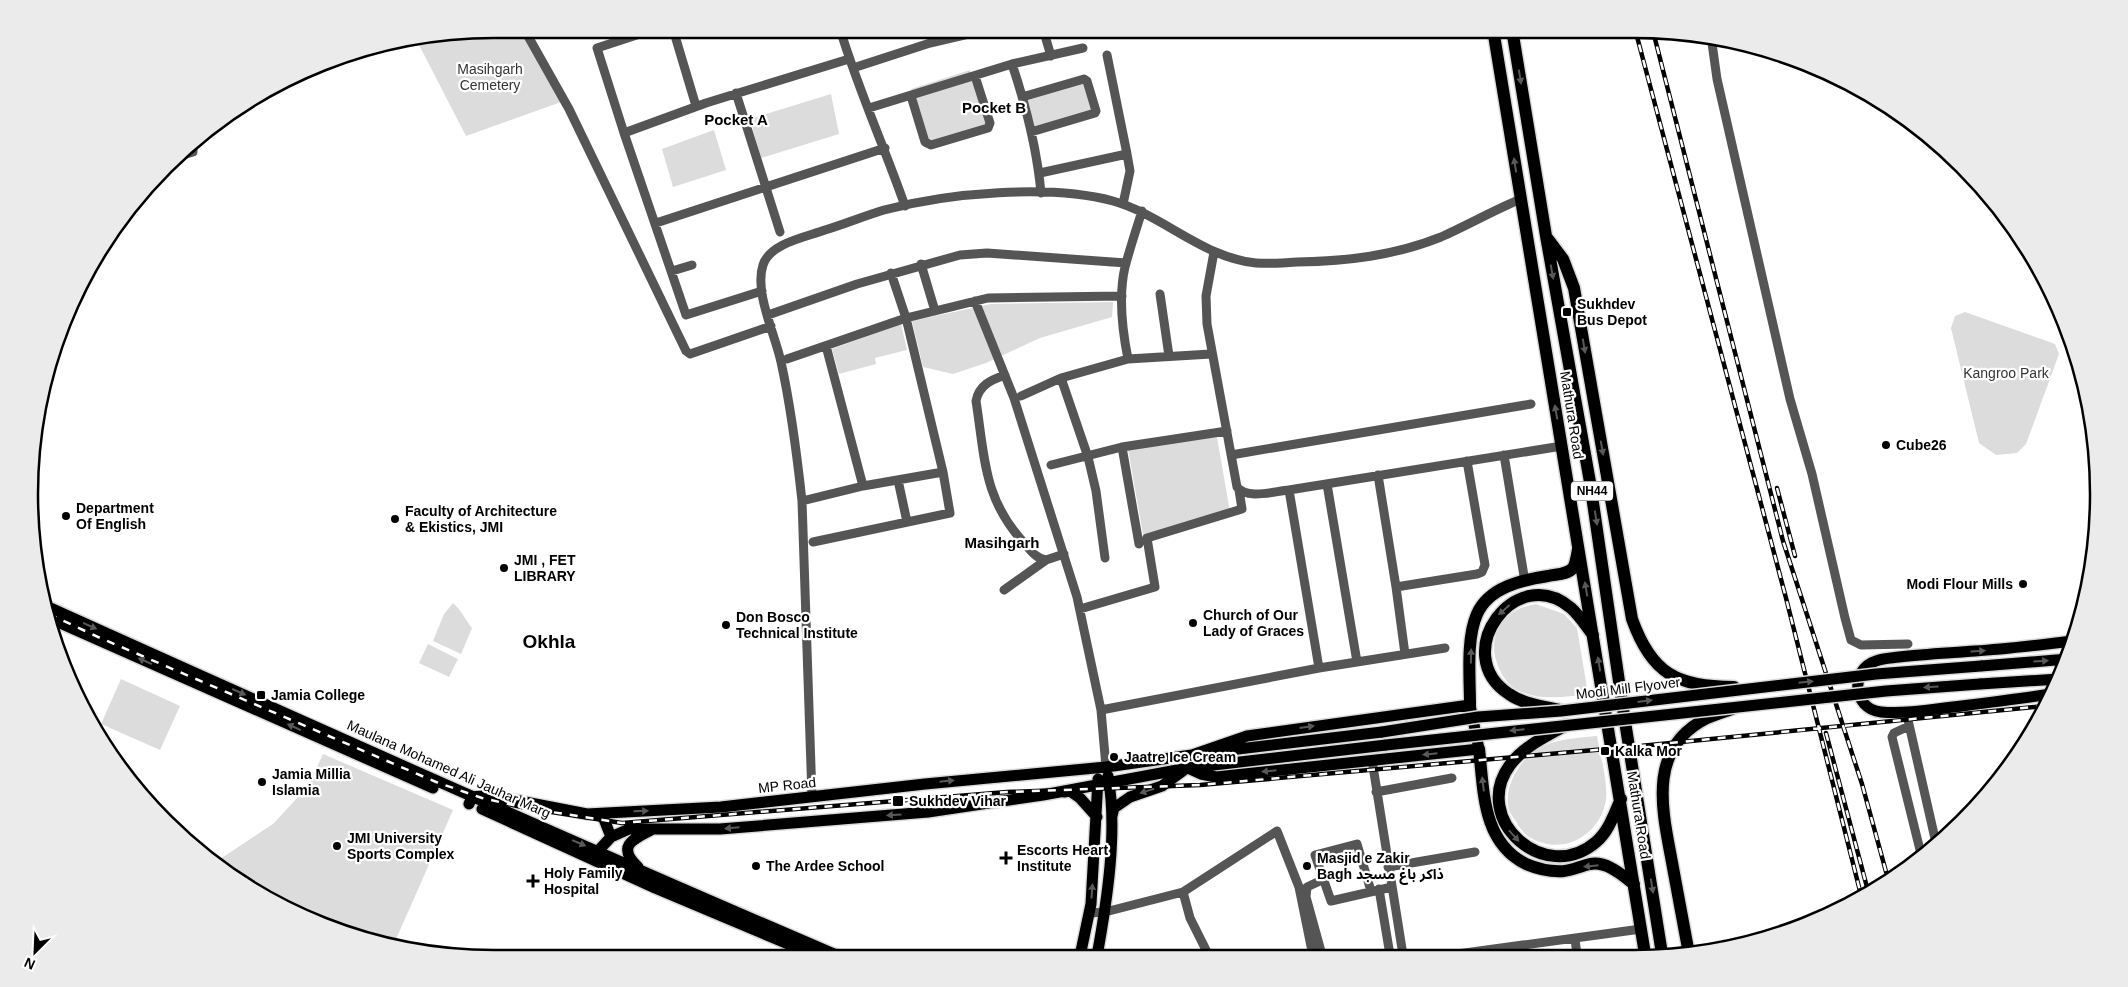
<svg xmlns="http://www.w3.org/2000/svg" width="2128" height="987" viewBox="0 0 2128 987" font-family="Arial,'Noto Sans Arabic',sans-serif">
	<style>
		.green { fill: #dcdcdc }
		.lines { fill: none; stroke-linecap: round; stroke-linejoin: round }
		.major-casing { stroke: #dbdbdb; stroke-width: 14 }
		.highway-casing { stroke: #dbdbdb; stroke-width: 15 }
		.minor { stroke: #555; stroke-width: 9 }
		.major { stroke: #000; stroke-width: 11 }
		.highway { stroke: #000; stroke-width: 12 }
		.rail-casing { stroke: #000; stroke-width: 4.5 }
		.rail { stroke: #fff; stroke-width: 2.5; stroke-dasharray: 8; stroke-linecap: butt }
		.major-bridge-casing { stroke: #dbdbdb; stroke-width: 14; stroke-linecap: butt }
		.major-bridge { stroke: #000; stroke-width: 11 }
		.oneway { fill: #595959 }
		.poi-dot { fill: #000; stroke: #fff; stroke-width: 2 }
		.labels { text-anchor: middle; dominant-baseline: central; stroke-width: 4.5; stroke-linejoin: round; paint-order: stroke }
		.shield { fill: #fff; stroke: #4c4c4c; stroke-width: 1 }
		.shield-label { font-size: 12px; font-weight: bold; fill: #000 }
		.park-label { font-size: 14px; fill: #333; stroke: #fff }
		.poi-label { font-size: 14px; font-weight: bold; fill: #000; stroke: #fff; text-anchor: start }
		.street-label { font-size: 14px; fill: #000; stroke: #fff }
		.neighbourhood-label { font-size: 15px; font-weight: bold; fill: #000; stroke: #fff }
		.district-label { font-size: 19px; font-weight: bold; fill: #000; stroke: #fff }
		.rim { fill: none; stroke: #000; stroke-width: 2.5 }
	</style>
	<rect width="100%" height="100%" fill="#fff"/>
	<path class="green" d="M494 29H522L561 102 466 136 417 41Z
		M970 70 987 124 928 143 911 89Z
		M1084 81 1095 111 1028 131 1021 99Z
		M831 94 839 134 761 158 750 119Z
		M714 130 726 170 673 187 662 149Z
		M1113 302 1112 317 1040 338 986 363 953 374 923 367 912 321 991 304Z
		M1965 312 2055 344 2059 354 2026 444 2017 453 1996 455 1979 443 1951 328 1955 316Z
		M901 324 907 350 875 358 876 364 839 374 832 349Z
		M1217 437 1230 512 1144 540 1128 449Z
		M34 444 36 567 29 493Z
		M453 603C461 610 465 619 472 628L461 654 433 641 444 614Z
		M1536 604 1564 614 1577 628 1588 694C1564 697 1540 701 1517 690 1511 687 1505 680 1502 674 1483 641 1500 609 1536 604Z
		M428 644 458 659 449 677 419 663Z
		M121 679 180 706 160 750 101 724Z
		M1597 736C1600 752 1608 784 1606 800 1600 836 1562 857 1529 837 1524 834 1520 828 1517 823 1515 819 1510 814 1509 810 1503 788 1518 763 1535 751 1552 739 1577 738 1597 736Z
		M323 754 453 810 393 946 316 923 217 861 273 824 299 796 303 798Z"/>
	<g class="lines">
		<defs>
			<path id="major" d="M46 606C310 725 574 843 841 957
				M51 619 433 788
				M1981 666 2068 659
				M1980 684 2059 679
				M2051 694C2018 699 1985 703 1953 707 1929 710 1905 714 1881 712 1852 709 1850 669 1876 661 1883 658 1892 658 1899 657 1924 654 1949 653 1975 651 2007 649 2040 645 2073 641
				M1213 752 1382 732
				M1064 792 1070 791 1080 798 1097 817
				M469 804 472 797 489 795 587 814 721 807 925 784 1106 767 1192 755 1247 736 1470 705 1479 749 1216 777 1201 774 1188 768
				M482 809 655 888 819 957
				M602 814 611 837
				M1112 816 1114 808 1130 797 1162 786 1184 770
				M596 856 598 851 611 837 629 829H720L928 812 1043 795 1188 768 1386 745
				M638 867C617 847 631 840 651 830
				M1080 956 1091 904 1098 779
				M1097 956C1107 901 1118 831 1108 776"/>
			<path id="highway" d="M1493 29 1645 954
				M1512 29 1546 236 1590 482 1623 709 1662 954
				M1548 239 1563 259 1574 288 1632 619C1652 675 1677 686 1734 687
				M1470 705C1470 678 1466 639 1477 614 1489 587 1522 580 1548 576 1556 574 1567 575 1573 568 1576 563 1577 555 1578 549
				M1560 710C1543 706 1523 704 1509 694 1448 654 1516 561 1571 608 1580 616 1586 626 1593 635
				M1566 725C1547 736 1524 746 1510 765 1470 819 1545 886 1596 842 1609 831 1614 814 1621 799
				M1479 749C1484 791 1482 842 1526 864 1538 869 1551 872 1564 871 1573 870 1581 866 1590 864 1607 861 1622 875 1634 884
				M1689 954C1683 922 1677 889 1671 857 1661 805 1649 747 1707 718 1714 715 1723 712 1732 709"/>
		</defs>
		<use href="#major" class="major-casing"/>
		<use href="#highway" class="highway-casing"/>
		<path class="minor" d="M524 29 569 109 686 351 690 354 693 353 771 326
			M655 29 597 48 624 133 706 103 849 59
			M673 29 696 106
			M840 29C858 89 884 146 905 206
			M1043 29 1051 56
			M1711 36 1717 79 1790 399 1812 474 1845 618 1851 640 1861 645 1908 644
			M1012 64C1026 106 1037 149 1041 193
			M853 68 930 43 990 29
			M736 93 780 232
			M911 96 925 142 931 145 988 128 990 123 975 76
			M1022 97 1084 79 1087 81 1096 111 1095 113 1031 132
			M869 108 1012 64 1083 48
			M624 133 686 315 762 291
			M176 157 193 152V140
			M1040 173 1127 154 1107 55
			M1123 204 1130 171 1127 154
			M656 223 885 148
			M1214 252 1206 296 1207 324 1237 487C1247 500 1275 491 1289 490L1562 446
			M921 264 935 311
			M672 271 692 265
			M1160 294 1169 356
			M975 301 1014 398 1077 597 1101 710 1106 767
			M768 315 857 284 960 255 987 253 1126 263
			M826 346 863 486
			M787 359 906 318 988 298 1122 296
			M1128 359C1122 329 1118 297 1125 267 1130 248 1136 230 1142 211
			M1005 375C991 380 979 385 976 401 985 458 983 499 1025 544 1031 551 1037 559 1046 560L1064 554
			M1061 378 1088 457 1096 491 1105 558
			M1021 396 1061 378 1128 359 1211 354
			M1122 447 1139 544
			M1231 455 1531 404
			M1504 455 1525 582
			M1051 465 1122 447 1227 431
			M1378 475 1396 587 1405 654
			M898 480 907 522
			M1327 484 1357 662
			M1289 490 1319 668
			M802 501 863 486 943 472
			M813 542 950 513 943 472 906 318 891 273
			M1396 587 1477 574 1482 572 1485 565 1467 461
			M1004 590 1046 560
			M1080 609 1155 587 1147 538 1242 509 1239 490
			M1101 710 1319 668 1445 648
			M1908 720 1936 843
			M1909 726 1894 733 1892 737 1922 858
			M1372 760 1403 955
			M1376 792 1452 778
			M812 797 802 501C797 455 791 407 781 362 775 334 754 292 763 265 770 243 806 237 825 230 845 224 864 216 884 210 948 193 1049 184 1113 201 1163 215 1203 258 1256 263 1269 264 1284 263 1297 262 1348 261 1393 256 1441 237 1468 225 1494 210 1521 199
			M1388 867 1475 852
			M1379 889 1390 955
			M1371 891 1357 844 1315 855 1331 901 1392 887
			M1183 892 1190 918 1209 956
			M1090 913 1105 912 1183 892 1277 831 1299 887 1313 956
			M1575 939 1577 955
			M1322 955 1306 897 1307 887 1322 880
			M1450 955 1641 929"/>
		<use href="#major" class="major"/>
		<use href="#highway" class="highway"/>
		<defs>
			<path id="rail" d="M1635 29 1786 598 1861 895
				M1653 31 1783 541 1862 784 1888 879
				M1777 488 1795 556
				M49 614 98 637 436 782 482 798 526 808 622 823 1007 792 1200 785 1640 746 2044 706
				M1826 733 1868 891"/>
		</defs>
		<use href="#rail" class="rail-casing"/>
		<use href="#rail" class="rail"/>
		<defs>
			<path id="major-bridge" d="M1382 732 1478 717 1561 711 1876 674 1981 666
				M1386 745 1886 691 1980 684"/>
		</defs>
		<use href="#major-bridge" class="major-bridge-casing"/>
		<use href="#major-bridge" class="major-bridge"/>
	</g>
	<defs><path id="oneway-solid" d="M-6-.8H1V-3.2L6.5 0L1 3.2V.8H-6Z" transform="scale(1.25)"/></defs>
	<g class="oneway">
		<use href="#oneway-solid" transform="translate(1520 77) rotate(81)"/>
		<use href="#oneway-solid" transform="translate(1515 165) rotate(-99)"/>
		<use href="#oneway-solid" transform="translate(1552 272) rotate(80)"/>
		<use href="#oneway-solid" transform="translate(1584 346) rotate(80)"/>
		<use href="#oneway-solid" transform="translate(1556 412) rotate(-100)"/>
		<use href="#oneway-solid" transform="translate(1602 448) rotate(80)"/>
		<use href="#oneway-solid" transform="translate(1596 518) rotate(81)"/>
		<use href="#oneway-solid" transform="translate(1586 589) rotate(-100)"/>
		<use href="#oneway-solid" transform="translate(1504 610) rotate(139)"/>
		<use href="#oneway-solid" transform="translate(90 626) rotate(24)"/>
		<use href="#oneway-solid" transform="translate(1978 651) rotate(-3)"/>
		<use href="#oneway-solid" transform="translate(1471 656) rotate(-89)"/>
		<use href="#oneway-solid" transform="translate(145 661) rotate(-156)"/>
		<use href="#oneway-solid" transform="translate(2041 661) rotate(-4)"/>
		<use href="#oneway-solid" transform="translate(1599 664) rotate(-99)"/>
		<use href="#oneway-solid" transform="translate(1806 682) rotate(-6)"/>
		<use href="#oneway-solid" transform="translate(1931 687) rotate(176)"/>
		<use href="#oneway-solid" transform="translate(239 692) rotate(24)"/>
		<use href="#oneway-solid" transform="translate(1645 701) rotate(-7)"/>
		<use href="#oneway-solid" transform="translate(294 727) rotate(-156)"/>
		<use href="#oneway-solid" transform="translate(1307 727) rotate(-8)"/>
		<use href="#oneway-solid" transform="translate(1517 730) rotate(174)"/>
		<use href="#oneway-solid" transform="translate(1430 754) rotate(174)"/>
		<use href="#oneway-solid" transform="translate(1269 771) rotate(174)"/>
		<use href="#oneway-solid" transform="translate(947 781) rotate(-6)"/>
		<use href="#oneway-solid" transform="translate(1483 784) rotate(-97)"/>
		<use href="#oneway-solid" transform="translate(1147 791) rotate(162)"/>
		<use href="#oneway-solid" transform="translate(641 811) rotate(-2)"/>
		<use href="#oneway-solid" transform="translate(894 815) rotate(176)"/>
		<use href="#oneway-solid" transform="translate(732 828) rotate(175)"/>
		<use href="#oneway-solid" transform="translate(1514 836) rotate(48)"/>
		<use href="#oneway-solid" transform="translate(579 843) rotate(23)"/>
		<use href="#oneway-solid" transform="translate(1591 866) rotate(174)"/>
		<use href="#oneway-solid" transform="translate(1652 886) rotate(81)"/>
		<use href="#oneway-solid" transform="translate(1092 891) rotate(-86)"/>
	</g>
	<g class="poi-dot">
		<rect x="1562" y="307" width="10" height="10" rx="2.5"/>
		<circle cx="1886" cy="445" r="5"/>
		<circle cx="66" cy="516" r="5"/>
		<circle cx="395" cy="519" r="5"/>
		<circle cx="504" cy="568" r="5"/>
		<circle cx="2023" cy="584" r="5"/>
		<circle cx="1193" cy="623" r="5"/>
		<circle cx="726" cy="625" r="5"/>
		<rect x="256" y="690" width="10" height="10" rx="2.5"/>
		<rect x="1600" y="746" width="10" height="10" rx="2.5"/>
		<circle cx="1114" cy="757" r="5"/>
		<circle cx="262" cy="782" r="5"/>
		<rect x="892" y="795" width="12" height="12" rx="2.5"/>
		<circle cx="337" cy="846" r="5"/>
		<path d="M1003.5 850.5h5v5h5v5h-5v5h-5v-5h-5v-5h5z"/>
		<circle cx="756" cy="866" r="5"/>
		<circle cx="1307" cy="866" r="5"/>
		<path d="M530.5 873.5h5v5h5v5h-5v5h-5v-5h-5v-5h5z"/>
	</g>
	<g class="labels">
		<rect class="shield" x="1571" y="481.5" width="42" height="19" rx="4"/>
		<g class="shield-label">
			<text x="1592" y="491">NH44</text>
		</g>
		<g class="park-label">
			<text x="490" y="69">Masihgarh<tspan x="490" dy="16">Cemetery</tspan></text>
			<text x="2006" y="373">Kangroo Park</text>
		</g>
		<g class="poi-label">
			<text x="1577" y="304">Sukhdev<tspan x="1577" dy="16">Bus Depot</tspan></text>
			<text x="1896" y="445">Cube26</text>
			<text x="76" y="508">Department<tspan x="76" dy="16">Of English</tspan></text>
			<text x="405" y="511">Faculty of Architecture<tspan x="405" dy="16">&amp; Ekistics, JMI</tspan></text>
			<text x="514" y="560">JMI , FET<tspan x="514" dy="16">LIBRARY</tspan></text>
			<text x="2013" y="584" text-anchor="end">Modi Flour Mills</text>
			<text x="1203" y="615">Church of Our<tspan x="1203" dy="16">Lady of Graces</tspan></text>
			<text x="736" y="617">Don Bosco<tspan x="736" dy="16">Technical Institute</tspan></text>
			<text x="271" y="695">Jamia College</text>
			<text x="1615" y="751">Kalka Mor</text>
			<text x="1124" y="757">Jaatre Ice Cream</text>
			<text x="272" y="774">Jamia Millia<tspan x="272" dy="16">Islamia</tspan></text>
			<text x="909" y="801">Sukhdev Vihar</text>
			<text x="347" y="838">JMI University<tspan x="347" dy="16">Sports Complex</tspan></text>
			<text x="1017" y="850">Escorts Heart<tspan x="1017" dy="16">Institute</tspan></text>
			<text x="1317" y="858">Masjid e Zakir<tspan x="1317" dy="16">Bagh ذاکر باغ مسجد</tspan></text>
			<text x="766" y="866">The Ardee School</text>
			<text x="544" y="873">Holy Family<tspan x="544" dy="16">Hospital</tspan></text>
		</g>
		<g class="street-label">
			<text transform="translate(1572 415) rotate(81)">Mathura Road</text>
			<text transform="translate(1628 688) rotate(-7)">Modi Mill Flyover</text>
			<text transform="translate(449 769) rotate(24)">Maulana Mohamed Ali Jauhar Marg</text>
			<text transform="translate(787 785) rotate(-6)">MP Road</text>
			<text transform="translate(1639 815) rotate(81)">Mathura Road</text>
		</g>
		<g class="neighbourhood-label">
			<text x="994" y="107">Pocket B</text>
			<text x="736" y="119">Pocket A</text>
			<text x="1002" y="542">Masihgarh</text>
		</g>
		<g class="district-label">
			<text x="549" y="641">Okhla</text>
		</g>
	</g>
	<path d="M0 0H2128V987H0ZM494 38H1634A456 456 0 0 1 2090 494V494A456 456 0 0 1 1634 950H494A456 456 0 0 1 38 494V494A456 456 0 0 1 494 38Z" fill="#ebebeb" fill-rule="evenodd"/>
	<path class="rim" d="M494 38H1634A456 456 0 0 1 2090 494V494A456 456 0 0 1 1634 950H494A456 456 0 0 1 38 494V494A456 456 0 0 1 494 38Z"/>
	<g transform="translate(35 952) rotate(204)" stroke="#ffffff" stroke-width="4" paint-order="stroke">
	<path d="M0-4L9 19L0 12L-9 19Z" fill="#000000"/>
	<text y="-8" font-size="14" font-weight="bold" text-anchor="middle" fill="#000000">N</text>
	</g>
</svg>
